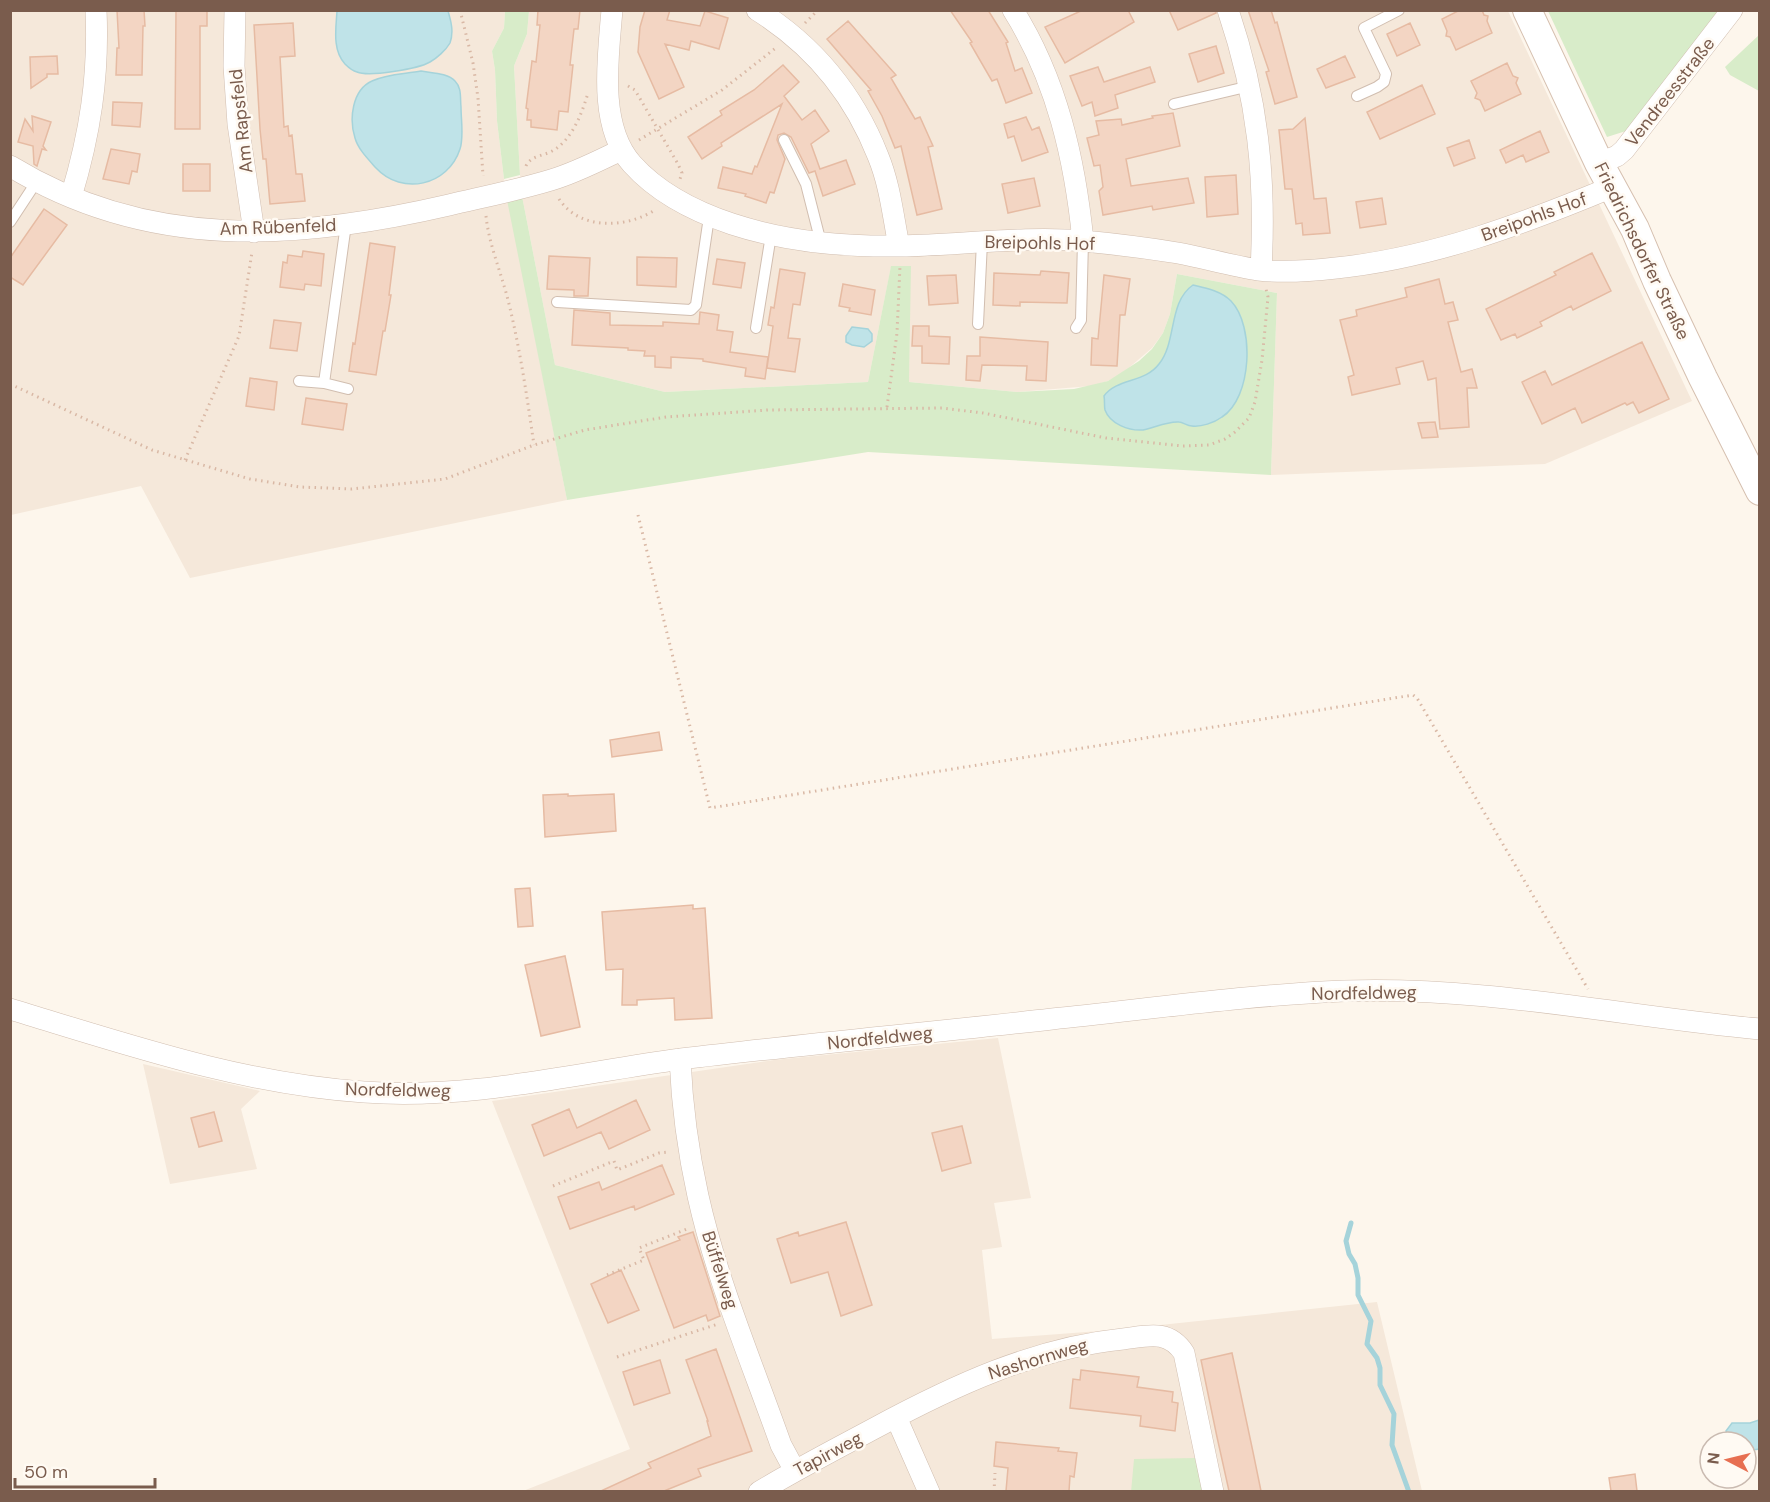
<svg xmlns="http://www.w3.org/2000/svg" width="1770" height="1502" viewBox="0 0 1770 1502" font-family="'DM Sans',sans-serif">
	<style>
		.residential { fill: #f5e8da; fill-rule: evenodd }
		.green { fill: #d8ecc9 }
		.water { fill: #bfe3e8; stroke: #a5d3da; stroke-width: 1.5 }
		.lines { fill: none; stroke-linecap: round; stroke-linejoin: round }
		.stream { stroke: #a5d3da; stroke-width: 5 }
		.building { fill: #f3d5c3; stroke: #e6bba3; stroke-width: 1.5 }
		.lane-casing { stroke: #d1beb0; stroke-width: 12 }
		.street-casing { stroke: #d1beb0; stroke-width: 22 }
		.secondary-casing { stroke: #d6c0b0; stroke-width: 30 }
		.path { stroke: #d9b8a5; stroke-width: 3; stroke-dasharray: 1.5 4.5; stroke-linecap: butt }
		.lane { stroke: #fff; stroke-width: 10 }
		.street { stroke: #fff; stroke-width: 21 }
		.secondary { stroke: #fff; stroke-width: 28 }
		.labels { text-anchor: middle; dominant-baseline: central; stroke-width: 5; stroke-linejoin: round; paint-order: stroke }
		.street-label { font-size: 18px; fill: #7a5c4d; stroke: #fffaf3 }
	</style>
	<rect width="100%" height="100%" fill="#fdf6ec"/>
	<path class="residential" d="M10 11H337L335 40 339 54 346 65 358 73 430 62 441 53 450 42 452 27 448 11H505L504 28 492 51 495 70 497 121 504 179 567 500 190 578 141 486 11 515ZM421 71 461 128V148L448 170 370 82 387 76Z
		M529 11H1508L1692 401 1545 464 1271 475 1277 293 1177 274 1170 314 1163 333 1152 348 1124 372 1108 381 1091 386 1017 392 909 382 910 266 891 267 868 382 665 392 555 365 522 196 520 175 514 66 527 34Z
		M998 1038 1031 1198 994 1203 1002 1247 982 1250 992 1339 1113 1330 1377 1302 1422 1491H523L630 1449 492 1101 774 1060Z
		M143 1064 260 1091 241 1109 257 1169 170 1184Z"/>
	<path class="green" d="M505 11H529L527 34 514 66 520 175 504 179 497 121 495 70 492 51 504 28Z
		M1548 11H1718L1626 131 1607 137Z
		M1759 35V91L1730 75 1725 67Z
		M522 196 555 365 665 392 868 382 891 266H911L909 382 1017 392 1074 389 1108 381 1139 361 1152 349 1163 333 1170 314 1177 274 1277 293 1271 475 868 452 567 500 507 200Z
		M1196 1458 1203 1491 1131 1492 1134 1459Z"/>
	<path class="water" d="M337 11H448C451 21 454 32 450 43 446 50 437 58 430 62 418 69 369 77 357 72 353 71 348 67 345 64 332 50 336 28 337 11Z
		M421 71C432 73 448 73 455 81 462 88 460 98 461 107 461 120 464 137 460 149 448 186 402 196 376 168 368 159 358 149 355 138 349 119 352 90 372 81 386 74 405 74 421 71Z
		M1193 285C1206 288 1221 291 1231 301 1255 326 1252 398 1222 417 1214 423 1201 427 1192 426 1187 426 1183 422 1179 422 1167 421 1154 428 1143 430 1129 431 1110 424 1105 410 1104 406 1105 401 1104 396 1117 378 1145 383 1159 364 1177 342 1168 302 1193 285Z
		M852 327 868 329 872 334V341L864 347 852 345 846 342V336Z
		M1759 1420V1449L1746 1451V1442L1729 1441 1726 1431 1732 1423H1750Z"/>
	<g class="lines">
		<path class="stream" d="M1351 1223 1346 1241 1349 1254 1355 1264 1358 1278V1295L1371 1321 1367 1344 1377 1358 1380 1368V1385L1394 1414 1392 1445 1409 1492"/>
	</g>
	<path class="building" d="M117 10H144L145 26H143L142 75H116L117 48H119Z
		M176 10H207V26H200V129H175Z
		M538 10H580L578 29H574L570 65H573L568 112 559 111 557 130 531 127V120H527L528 109 526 108 532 61 536 62 540 25H537Z
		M645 10H670L667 20 700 26 705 11 728 18 719 49 691 41 689 50 665 44 684 87 659 99 638 52 640 27Z
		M950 10H988L1008 42 1006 43 1015 71 1022 68 1032 93 1006 103 997 79 992 81 970 43 972 42Z
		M1083 10H1128L1134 22 1065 63 1045 27Z
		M1169 10H1216V13L1178 30Z
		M1248 10H1271L1275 23 1277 22 1297 97 1275 104 1266 72 1269 71Z
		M1460 10H1482L1484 15 1488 16 1487 21 1492 33 1456 50 1450 37 1446 36 1447 31 1442 19Z
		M848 21 896 75 891 78 915 119 920 117 933 146 928 147 942 209 917 215 901 146 895 148 882 116 868 91 871 90 827 39Z
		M293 23 295 56 280 57 284 127 288 126 289 136 292 135 296 174H302L305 201 270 204 266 159H263L260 129 254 25Z
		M1410 23 1420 45 1397 56 1387 34Z
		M1216 46 1224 73 1198 82 1189 54Z
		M57 56 58 74H47V77L31 88 30 57Z
		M1345 56 1355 77 1326 88 1317 69Z
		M1507 63 1513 76 1518 78 1516 83 1521 94 1485 111 1480 100 1475 98 1477 93 1471 81Z
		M783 65 799 82 784 96 802 120 815 110 829 131 811 144 820 169 846 160 855 184 823 196 815 171 809 173 791 137 784 133 778 135 777 140 785 159 774 193 770 192 766 203 745 196 746 194 718 188 723 167 752 174 755 166 757 167 782 104 721 143 722 146 702 159 688 137 722 115 720 111 754 90Z
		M1098 67 1104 82 1150 67 1155 82 1115 95 1118 108 1095 116 1092 102 1082 106 1070 76Z
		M1422 85 1435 114 1380 139 1367 112Z
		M113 102 142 103 140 127 112 125Z
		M1173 113 1180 146 1126 159 1131 186 1188 178 1194 203 1153 210 1152 206 1103 215 1099 191 1103 187 1100 165 1094 166 1087 138 1099 135 1096 121 1121 119 1122 125 1153 118 1152 116Z
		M32 116 51 122 43 146 46 150 42 149 37 166 34 164 33 146 18 142 25 119 33 131Z
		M1026 117 1032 130 1039 127 1048 152 1022 161 1014 136 1008 138 1004 124Z
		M1305 118 1314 199 1326 198 1330 233 1303 235 1302 223 1296 224 1292 189H1285L1279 130 1293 129Z
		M1540 131 1549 152 1526 162 1523 155 1506 163 1500 150Z
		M1469 140 1475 158 1454 166 1447 148Z
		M111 149 140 154 137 172 132 171 129 184 103 179Z
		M183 164H210V191H183Z
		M1236 175 1238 214 1207 217 1205 177Z
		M1034 178 1040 206 1008 213 1002 184Z
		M1382 198 1386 224 1360 228 1356 202Z
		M44 209 67 225 23 285 10 277V258Z
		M370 243 395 247 389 295H391L385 331H383L376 375 349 371 353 343 355 344Z
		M303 251 324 254 321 286 305 284 304 290 280 287 283 262 287 263 288 255 302 257Z
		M1592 253 1611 291 1573 310 1571 306 1540 322 1542 326 1517 338 1515 334 1501 340 1486 309 1556 275 1554 272Z
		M549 256 590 258 588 296H574V290L547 289Z
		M637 257 677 258 676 287 637 285Z
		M717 259 745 263 741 288 713 284Z
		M780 269 805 273 800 305 793 304 788 338 800 339 795 372 767 368 773 326 768 325 771 307 774 308Z
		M1041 271 1069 273 1067 303 1020 302V306L993 305 994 273 1040 275Z
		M956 275 958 303 929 305 927 276Z
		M1104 275 1130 279 1125 315H1120L1117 366 1091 365 1092 338 1098 339Z
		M1439 279 1445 304 1453 302 1458 320 1448 322 1461 372 1472 369 1477 388H1467L1469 427 1440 429 1436 378 1428 380 1423 361 1396 368 1400 384 1352 395 1348 377 1354 375 1340 320 1357 316 1356 310 1407 297 1405 288Z
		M843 284 875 290 871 315 849 311 850 308 839 306Z
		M574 310 610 313V325L663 326V322L699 324 700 312 719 315 717 330 733 332 730 352 768 357 765 379 745 376 746 368 703 361V359L671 357V368L655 367V356H644L645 351 628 350V348L572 345Z
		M274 320 301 323 297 351 270 348Z
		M913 326H929V336L950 337 949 364 922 363V346H912Z
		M980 337 1048 342 1046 381 1026 380 1027 366 982 365 980 381 966 380 967 356H980Z
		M1642 342 1669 399 1639 413 1633 402 1627 405 1625 403 1582 423 1575 408 1542 424 1522 382 1545 371 1552 385Z
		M250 378 277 382 274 410 246 406Z
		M306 398 347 404 343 430 302 424Z
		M1435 422 1438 437 1422 438 1418 423Z
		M659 732 662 750 612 757 610 740Z
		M568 794V796L614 794 616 831 545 837 543 795Z
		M530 888 533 926 518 927 515 889Z
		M693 905V909L705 908 712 1018 675 1020 674 998 637 1000V1005H622L623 969 606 970 602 912Z
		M565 956 580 1027 541 1036 525 965Z
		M636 1100 650 1130 609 1149 601 1132 544 1156 532 1125 569 1109 577 1128Z
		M214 1112 222 1141 199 1147 191 1118Z
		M962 1126 971 1163 942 1171 932 1133Z
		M662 1165 674 1194 635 1210 634 1206 570 1229 558 1197 599 1182 602 1190Z
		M846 1222 872 1305 841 1316 828 1272 791 1283 777 1239 798 1232 799 1236Z
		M693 1232 720 1316 708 1321 706 1315 674 1328 646 1253 680 1240 678 1237Z
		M621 1270 639 1310 608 1323 591 1284Z
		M716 1349 752 1451 698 1469 701 1476 664 1491H601L651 1468 648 1463 711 1436 707 1421H708L686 1360Z
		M1232 1353 1253 1452 1261 1491H1229L1217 1437 1201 1360Z
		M660 1360 670 1393 634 1405 623 1372Z
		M1081 1370 1139 1377 1137 1387 1173 1392 1172 1402 1178 1403 1175 1431 1140 1426 1141 1416 1070 1408 1073 1379 1080 1380Z
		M996 1442 1059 1448 1058 1451 1077 1453 1074 1477 1070 1476 1069 1491H1006L1008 1468 994 1466Z
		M1635 1474 1637 1491H1611L1609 1478Z"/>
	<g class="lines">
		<defs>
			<path id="lane" d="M1357 96 1377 87 1384 82 1386 74 1364 28 1399 10
				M1174 104 1250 86
				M784 140 806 184 821 243
				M10 222 37 181
				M557 302 691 310 696 305 709 217
				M978 324 982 242
				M756 328 771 235
				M1076 328 1081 320 1083 241
				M299 381 324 383 348 389
				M324 383 346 224"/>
			<path id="street" d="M235 10 234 66 238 124 254 232
				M612 10C608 58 598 126 632 164 658 193 696 212 732 224 787 242 845 247 901 246 962 245 1023 236 1084 241 1115 244 1147 248 1178 253 1205 258 1232 266 1259 270 1284 273 1310 271 1336 268 1432 258 1523 224 1612 187
				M757 10C813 45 854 95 878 156 890 185 893 216 899 246
				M1013 10C1057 80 1075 160 1083 241
				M1228 10C1258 99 1266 177 1261 270
				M1599 163 1617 156 1624 150 1732 10
				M10 166C149 251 298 240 449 205 483 197 518 190 551 180 575 173 598 161 621 150
				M71 197C90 134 99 77 96 10
				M10 1009C126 1044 242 1084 364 1092 470 1100 577 1073 681 1059 805 1044 929 1033 1052 1019 1149 1009 1247 995 1344 991 1483 986 1621 1016 1760 1029
				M680 1059C682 1105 688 1151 698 1196 717 1281 752 1363 781 1445L795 1471
				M896 1417 929 1492
				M759 1492C797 1469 836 1449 875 1428 953 1386 1034 1348 1123 1339 1148 1336 1168 1329 1184 1353L1213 1492"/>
			<path id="secondary" d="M1527 10 1599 163 1635 229 1657 281 1703 378 1760 491"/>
		</defs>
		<use href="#lane" class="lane-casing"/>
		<use href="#street" class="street-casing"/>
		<use href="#secondary" class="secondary-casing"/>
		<path class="path" d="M460 10 473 63 478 98 483 176
			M805 23 818 10
			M628 86 635 90 678 164 682 173 680 179
			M639 140 722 90 777 47
			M526 166C531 155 545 156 554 150 573 138 582 113 588 93
			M559 199C580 231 627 228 655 210
			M486 216C489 245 501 272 508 300 520 348 527 397 534 445
			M10 384 152 450 250 479 300 487 352 489 445 479 534 445 585 430 666 417 768 410 942 408 983 413 1106 438 1183 446 1209 445 1225 439 1235 432 1249 418 1255 402 1262 360 1268 297 1266 289
			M887 407 897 333 900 266
			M185 460 239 336 252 252
			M638 515 710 808 1413 695 1417 698 1588 989
			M553 1186 614 1161 617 1170 659 1153 669 1152
			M607 1275 644 1260 639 1248 687 1229
			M617 1357 718 1324
			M994 1492 995 1473"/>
		<use href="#lane" class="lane"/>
		<use href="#street" class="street"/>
		<use href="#secondary" class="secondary"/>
	</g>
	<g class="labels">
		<g class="street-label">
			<text transform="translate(1670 92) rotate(-52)">Vendreesstraße</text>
			<text transform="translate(241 121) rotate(-96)">Am Rapsfeld</text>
			<text transform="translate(1534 217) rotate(-20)">Breipohls Hof</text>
			<text transform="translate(278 227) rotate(-2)">Am Rübenfeld</text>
			<text transform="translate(1040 243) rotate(1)">Breipohls Hof</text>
			<text transform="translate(1642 251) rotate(64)">Friedrichsdorfer Straße</text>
			<text transform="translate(1364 993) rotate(-1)">Nordfeldweg</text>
			<text transform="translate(880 1038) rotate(-6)">Nordfeldweg</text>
			<text transform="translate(398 1090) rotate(1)">Nordfeldweg</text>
			<text transform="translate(720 1270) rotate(72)">Büffelweg</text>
			<text transform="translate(1038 1359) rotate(-17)">Nashornweg</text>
			<text transform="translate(828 1454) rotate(-28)">Tapirweg</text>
		</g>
	</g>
	<rect width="1770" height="1502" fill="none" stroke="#7a5c4d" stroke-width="24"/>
	<g transform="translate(1728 1460) rotate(277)"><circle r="28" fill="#fffaf3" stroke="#cabbb1" stroke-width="1.5"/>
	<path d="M0-4.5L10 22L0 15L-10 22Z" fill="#e76f51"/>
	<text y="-9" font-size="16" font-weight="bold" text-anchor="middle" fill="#7a5c4d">N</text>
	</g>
	<path d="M15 1478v9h140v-9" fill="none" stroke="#7a5c4d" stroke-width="3"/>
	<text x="24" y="1478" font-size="18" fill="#7a5c4d" stroke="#fffaf3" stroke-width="4.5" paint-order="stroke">50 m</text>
</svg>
